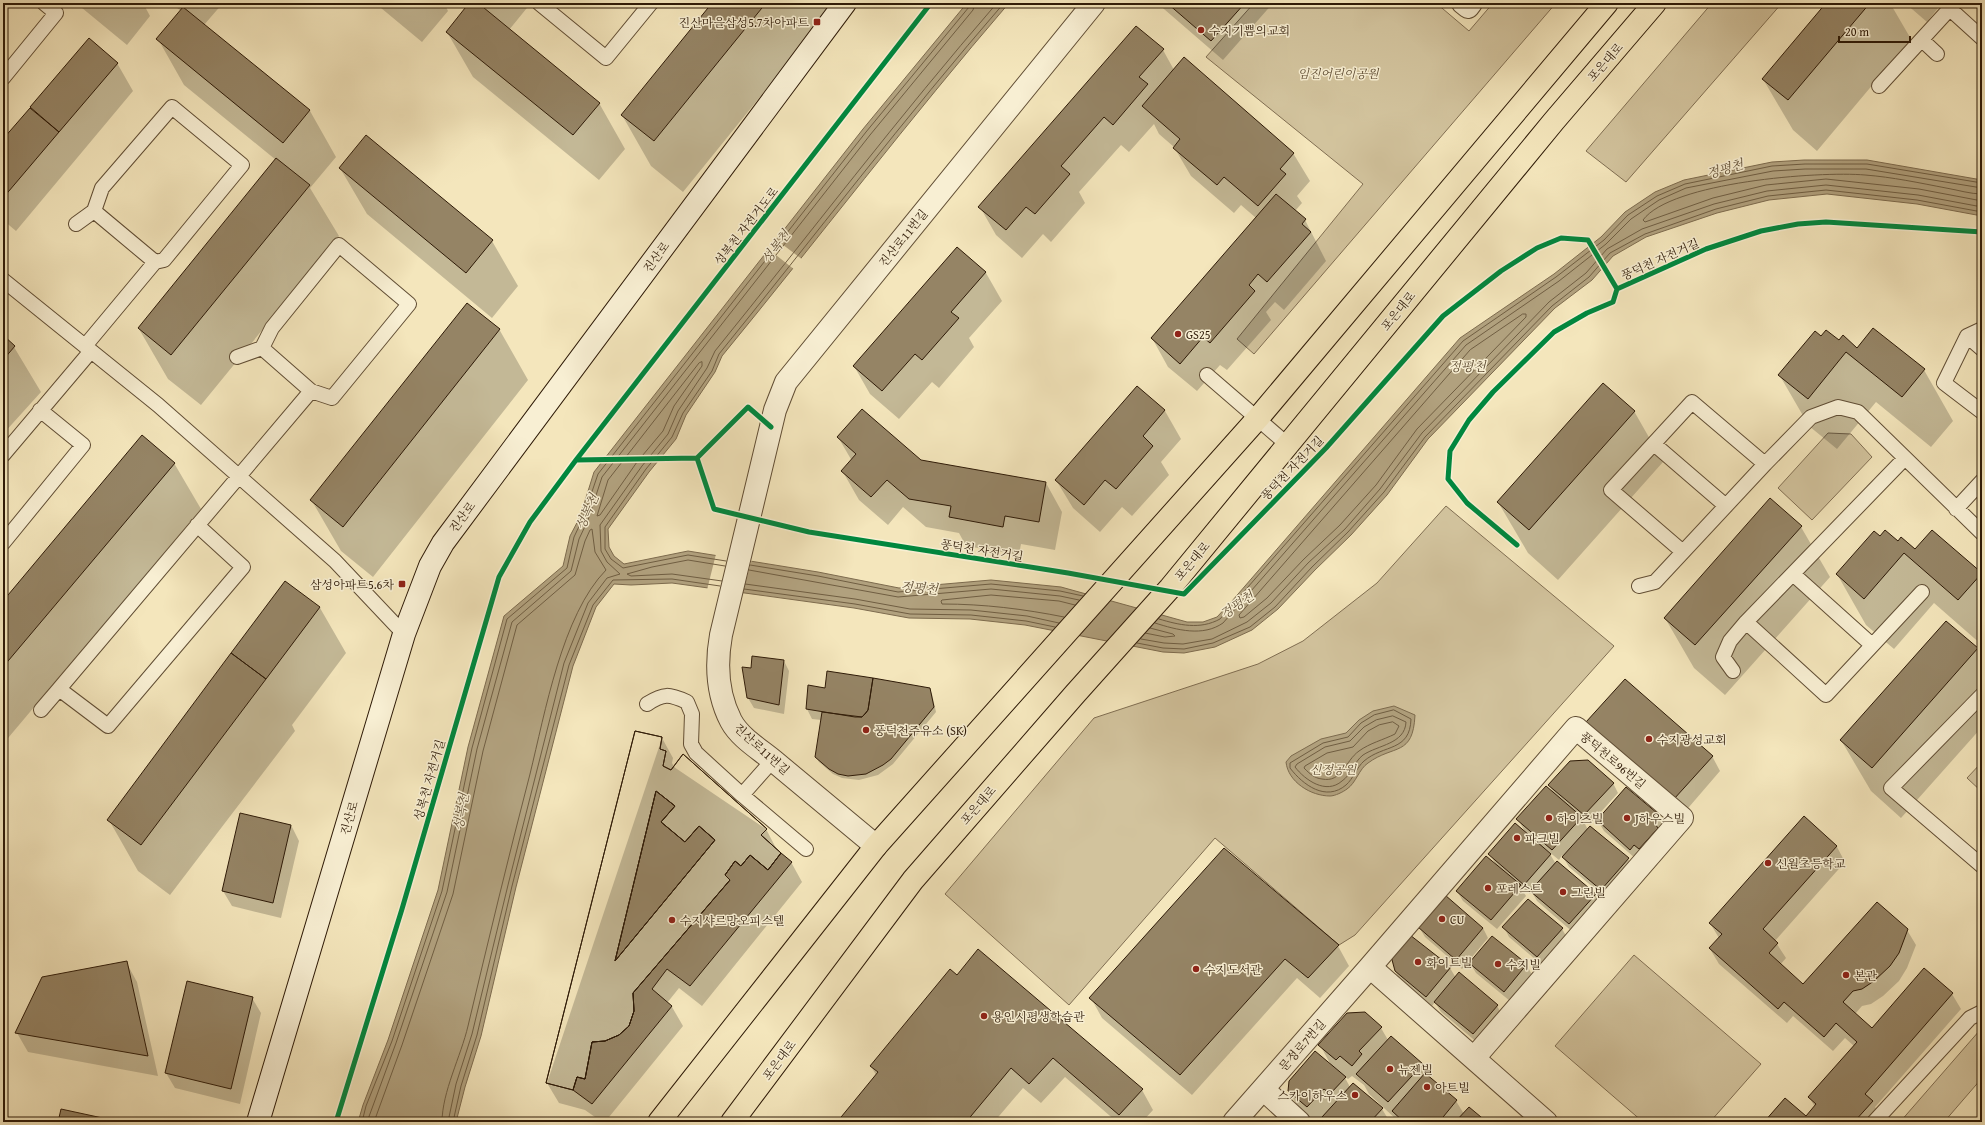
<svg xmlns="http://www.w3.org/2000/svg" width="1985" height="1125" viewBox="0 0 1985 1125" font-family="'Gentium Book Plus','Noto Serif KR',serif">
	<style>
		.green { fill: #d2c39d; stroke: #806e52 }
		.water { fill: #b1a17e; stroke: #7d6b4e }
		.pier { fill: #f4e6bc }
		.shadow { fill: #0003 }
		.lines { fill: none; stroke-linecap: round; stroke-linejoin: round }
		.shore { stroke: #705e42; stroke-width: 1 }
		.building { fill: #958465; stroke: #2e1a07; fill-rule: evenodd }
		.lane-casing { stroke: #604d34; stroke-width: 16 }
		.street-casing { stroke: #604d34; stroke-width: 24 }
		.secondary-casing { stroke: #2e1a07; stroke-width: 24 }
		.primary-casing { stroke: #2e1a07; stroke-width: 24 }
		.lane { stroke: #f8efd3; stroke-width: 14 }
		.street { stroke: #f8efd3; stroke-width: 22 }
		.secondary { stroke: #f8efd3; stroke-width: 22 }
		.primary { stroke: #f4e6bc; stroke-width: 22 }
		.cycleway-casing { stroke: #f8efd3; stroke-width: 8 }
		.cycleway { stroke: #00873e; stroke-width: 5 }
		.poi-dot { fill: #8f2418; stroke: #f8efd3; stroke-width: 1.5 }
		.labels { text-anchor: middle; dominant-baseline: central; stroke-width: 3; stroke-linejoin: round; paint-order: stroke }
		.poi-label { font-size: 12px; fill: #2e1a07; stroke: #f8efd3; text-anchor: start }
		.street-label { font-size: 12px; fill: #2e1a07; stroke: #f8efd3 }
		.park-label { font-size: 12px; font-style: italic; fill: #5f4d34; stroke: #f8efd3 }
		.water-label { font-size: 13px; font-style: italic; fill: #625037; stroke: #f8efd3 }
	</style>
	<rect width="100%" height="100%" fill="#f4e6bc"/>
	<filter id="stains"><feTurbulence type="fractalNoise" baseFrequency=".005" numOctaves="4"/><feColorMatrix values="0 0 0 0 .2 0 0 0 0 .09 0 0 0 0 .02 0 0 0 .5 -.17"/></filter>
	<radialGradient id="worn" r=".72"><stop offset=".6" stop-color="#630" stop-opacity="0"/><stop offset="1" stop-color="#630" stop-opacity=".3"/></radialGradient>
	<path class="green" d="M1254 3H1436L1469 31 1493 3H1556L1254 354 1237 339 1363 184 1206 57Z
		M1712 3H1782L1626 182 1586 151Z
		M1828 433 1851 434 1872 457 1812 520 1778 488Z
		M1446 506 1614 646 1355 935 1339 945 1215 838 1069 1005 945 894 1094 718 1258 664 1303 641 1377 583Z
		M1982 762V792L1967 778Z
		M1634 955 1761 1064 1710 1122H1643L1555 1046Z
		M1980 1030H1982V1078L1944 1122H1900Z"/>
	<path class="water" d="M967 3H1009C910 118 818 239 722 356L715 372 686 415 676 439 649 472 608 529 609 547 614 556 624 564 688 551 818 572 899 588 991 580 1061 587 1187 622H1203L1217 617 1232 601 1460 338 1554 274 1601 237 1625 212 1655 192 1684 180 1772 162 1804 160H1867L1982 180V216L1917 204 1827 194 1769 200 1717 213 1646 237 1613 256 1592 280 1555 308 1428 439 1387 495 1351 535 1315 570 1278 609 1252 630 1215 647 1184 653 1163 652 1025 625 970 619 909 618 854 608 672 583 631 585 614 584 596 607 573 666 516 887 481 1036 465 1087 456 1122H358L363 1105 388 1040 438 890 468 747 504 616 563 566 570 536 580 517 594 472 863 129Z
		M1394 706 1415 715C1413 757 1394 744 1368 763 1359 769 1356 783 1347 789 1343 792 1335 796 1330 796 1311 796 1288 782 1286 762L1291 756 1321 739 1346 733 1359 720 1373 711Z"/>
	<path class="pier" d="M774 238 803 260 795 270 767 248Z
		M716 554 752 559 742 595 707 590Z"/>
	<path class="shadow" d="M76 3H143L150 16 127 45Z
		M171 3H223L204 25 310 111 336 157 310 188 339 236 201 405 168 379 139 329 276 160 184 85 158 39 181 11Z
		M375 3H444L448 11 422 42Z
		M471 3H531L509 30 599 103 625 149 599 180 473 77 447 32Z
		M713 3H836L683 192 651 166 622 115Z
		M1157 3H1273L1223 60Z
		M1827 3H1890L1911 39 1817 151 1793 130 1763 79Z
		M1905 3H1942L1927 22Z
		M89 40 117 63 133 91 16 231 3 220V141Z
		M1163 50 1174 70 1293 153 1310 181 1297 196 1302 203 1295 211 1305 220 1326 261 1284 310 1275 302 1266 312 1271 320 1227 370 1220 365 1197 391 1168 367 1152 338 1256 218 1241 205 1234 213 1191 176 1174 147 1159 134 1154 124 1129 152 1121 145 1079 192 1085 203 1051 242 1043 234 1022 258 996 235 980 207Z
		M340 168 492 241 518 286 492 318 367 214Z
		M957 248 986 273 1002 301 969 338 974 347 939 388 932 382 899 419 870 394 854 366Z
		M499 329 528 380 373 577 341 551 312 501Z
		M3 337 14 347 41 392 3 434Z
		M1822 338 1839 342 1924 370 1953 421 1931 447 1876 402 1837 449 1809 426 1780 376Z
		M1137 387 1165 411 1181 439 1161 462 1169 475 1132 516 1122 507 1100 532 1073 508 1056 480Z
		M1634 411 1663 462 1558 580 1528 553 1498 502Z
		M838 437 921 461 1046 483 1062 512 1055 550 1021 544 1019 555 966 546 959 533 926 527 903 507 888 525 859 500 843 472 852 461Z
		M174 463 201 509 3 744V602Z
		M1801 527 1830 577 1725 695 1694 668 1665 618Z
		M1880 538 1898 542 1981 574 1982 645 1934 603 1894 649 1866 625 1837 574Z
		M286 582 320 608 346 653 292 725 295 731 170 895 138 871 109 820Z
		M1977 649 1982 657V727L1901 818 1871 791 1841 740Z
		M784 661 789 671 784 714 754 708 748 698 752 669Z
		M826 689H930L932 694 936 712 893 764 878 775 859 780 842 778 833 774 819 762 816 757 822 720 812 719 807 709Z
		M1596 737 1712 756 1720 771 1683 814Z
		M662 738 673 758 672 763 674 767 766 829 777 850 791 862 802 882 702 1006 679 988 667 1003 672 1007 683 1026 605 1122H602L585 1110 559 1103 547 1083Z
		M1613 783 1618 793 1590 824 1581 816 1588 830 1628 859 1634 869 1607 899 1569 867 1562 855 1559 860 1548 851 1556 864 1595 895 1601 904 1575 934 1537 901 1532 892 1530 894 1519 885 1526 896 1497 929 1463 901 1457 891 1496 865 1490 854 1525 832 1518 819 1555 795 1549 785Z
		M1626 789 1656 814 1662 824 1660 826 1663 831 1636 859 1604 831 1598 821Z
		M241 814 291 825 299 841 281 918 232 906 223 891Z
		M1804 818 1837 847 1845 862 1775 941 1786 958 1780 965 1803 985 1907 930 1916 945 1907 968 1899 981 1883 996 1871 1004 1862 1006 1855 1014 1872 1029 1952 994 1961 1009 1875 1107 1881 1117 1876 1122H1765L1806 1117 1815 1107 1809 1097 1854 1046 1845 1038 1833 1051 1793 1016 1787 1023 1719 964 1710 949 1719 938 1710 923Z
		M1419 927 1483 928 1488 938 1462 969 1425 937Z
		M1504 927 1562 929 1568 939 1543 966 1509 937Z
		M1492 938 1527 965 1532 975 1510 1001 1476 973 1470 963Z
		M1338 946 1349 966 1320 998 1297 978 1192 1095 1102 1018 1091 998Z
		M126 962 137 982 158 1076 28 1052 17 1033Z
		M1450 968 1456 978 1497 1006 1503 1016 1479 1044 1441 1012 1435 1002 1432 1006 1401 981 1395 971Z
		M957 976 1142 1090 1153 1110 1142 1122H1117L1065 1077 1041 1103 1023 1088 994 1122H838L876 1075 871 1066Z
		M252 998 261 1013 240 1104 175 1088 166 1073Z
		M1381 1028 1388 1040 1422 1065 1431 1079 1456 1101 1464 1114 1485 1122H1399L1369 1094 1364 1085 1352 1076 1348 1079 1344 1076 1350 1087 1382 1109 1390 1122H1326L1325 1120 1323 1122H1314L1300 1111 1289 1091 1332 1067 1320 1045Z"/>
	<g class="lines">
		<path class="shore" d="M1982 194C1970 194 1958 190 1946 188 1920 183 1892 177 1865 175 1819 171 1671 182 1643 220L1645 222 1713 198 1766 185 1826 179 1919 189 1982 201
			M1523 314H1526V317L1417 429 1376 485 1340 525 1304 559 1267 598 1244 617 1240 618 1239 615 1470 350Z
			M702 362V366L674 406 663 431 637 462 600 515 597 516 608 480 699 363Z
			M726 561 688 555 623 568 611 559 605 549V527L646 469 672 437 683 413 712 371 719 354C814 237 905 117 1004 3
			M750 565 818 576 898 592 991 584 1060 591 1083 596
			M749 570 898 597 991 589 1060 596 1079 600
			M722 581 672 574 631 576 627 574 652 567 688 560 725 566
			M745 584 855 599 910 609 971 610 1027 616 1059 623
			M744 589 855 604 910 614 971 615 1026 621 1055 627
			M1064 617C1024 609 984 604 942 604L941 601 942 600 991 595 1059 601 1075 605
			M1159 619C1179 625 1200 630 1220 619L1463 341 1556 277 1604 240 1628 215 1657 196 1685 184 1772 166 1805 164H1867L1982 183
			M1155 623C1177 630 1203 637 1223 623L1466 345 1559 281 1606 244 1631 219 1659 200 1686 188 1773 171 1805 169H1866L1982 188
			M1145 633 1165 637 1175 636 1173 634 1150 628
			M1141 639 1164 643 1183 644 1212 639 1247 622 1271 603 1308 563 1345 529 1380 489 1422 433 1549 302 1586 273 1607 249 1642 229 1714 204 1767 191 1826 185 1918 195 1982 207
			M1137 643 1163 648 1184 649 1213 643 1250 627 1275 607 1312 567 1348 532 1384 492 1425 437 1552 306 1589 277 1610 253 1645 234 1716 209 1768 196 1826 190 1917 200 1982 212
			M1394 710 1411 719C1410 752 1384 744 1364 761 1357 767 1353 779 1346 785 1326 802 1303 785 1290 768V763L1323 743 1348 737 1361 723 1374 715Z
			M1393 716 1406 722C1405 744 1378 745 1363 755 1354 762 1351 775 1342 781 1326 795 1305 780 1295 767L1297 764 1325 747 1350 741 1364 727 1376 720Z
			M1393 722 1399 726 1395 734C1383 740 1370 743 1359 751 1345 761 1342 783 1322 779 1314 778 1310 774 1304 768L1305 766 1327 753 1353 747 1368 731 1379 725Z
			M362 1122 366 1106 392 1041 442 891 472 748 507 619 567 568 574 537 583 518 598 474 866 132 969 7 970 3
			M367 1122 396 1043 447 892 477 749 512 622 571 571 579 539 588 520 602 477 870 135 973 10 975 3
			M374 1122 402 1045 453 894 483 751 517 625 575 575 585 541 590 530 592 529 595 552 606 570C562 615 545 713 530 774 508 858 488 942 468 1026 461 1056 442 1092 442 1122
			M448 1122 456 1084 472 1034 508 885 564 663 588 603 607 578 620 574 607 562 601 551 600 525 642 466 668 434 678 411 707 368 715 351C809 235 899 116 997 3
			M453 1122 461 1086 477 1035 512 886 569 665 593 605 613 580 672 579 720 586"/>
	</g>
	<path class="building" d="M469 3H478L600 103 573 135 446 32Z
		M712 3H766L654 141 621 115Z
		M1167 3H1245L1211 41Z
		M1826 3H1870L1788 100 1762 79Z
		M183 7 310 110 283 143 156 39Z
		M1136 26 1164 49 1139 77 1148 84 1113 125 1104 117 1061 166 1070 174 1035 214 1026 207 1006 230 978 207Z
		M89 38 118 63 59 132 30 107Z
		M1184 57 1294 153 1280 169 1286 174 1258 206 1224 177 1217 185 1173 148 1180 139 1142 106Z
		M30 108 59 132 3 198V139Z
		M366 135 493 240 466 273 339 168Z
		M276 158 310 185 171 355 138 328Z
		M1276 194 1306 219 1302 224 1311 232 1267 282 1258 274 1249 285 1255 291 1210 343 1203 337 1180 364 1151 338Z
		M957 247 986 272 951 312 959 318 922 360 915 354 882 391 853 366Z
		M467 303 500 329 343 527 310 500Z
		M1873 328 1925 369 1902 397 1846 352 1808 399 1778 375 1815 331 1821 336 1826 330 1839 340 1843 335 1857 348Z
		M3 335 15 346 3 360Z
		M1603 383 1635 411 1529 530 1497 502Z
		M1137 386 1165 410 1143 436 1153 446 1116 489 1105 480 1084 505 1055 480Z
		M862 409 921 460 1046 482 1039 522 1005 516 1003 527 949 517 951 506 909 499 887 480 871 497 841 471 856 454 837 437Z
		M142 435 175 463 3 667V601Z
		M1770 498 1802 526 1695 645 1664 618Z
		M1885 530 1898 541 1901 537 1915 549 1932 530 1982 573 1958 600 1904 553 1864 599 1836 574 1874 531 1880 536Z
		M285 581 320 607 266 679 231 653Z
		M1946 621 1978 648 1872 768 1840 740Z
		M231 653 266 679 141 845 107 820Z
		M752 656 784 660 779 705 747 698 742 667 751 668Z
		M827 671 873 678 868 710 866 713 862 717H855L806 709 808 685 825 688Z
		M873 678 930 688 934 707 891 759 883 765 866 774 848 776 838 774 829 769 815 757 822 712 862 717 868 710Z
		M1625 679 1713 756 1674 799 1586 722Z
		M635 731 662 737 660 749 666 751 663 766 671 770 683 754 767 829 761 835 781 853 768 870 750 855 741 866 735 861 725 875 730 880 633 993 634 1011 629 1026 619 1035 605 1041 592 1042 585 1079 577 1077 573 1090 546 1083ZM656 791 675 806 661 822 685 842 699 826 715 840 615 961Z
		M635 731 662 737 660 749 666 751 663 766 671 770 683 754 767 829 761 835 781 853 768 870 750 855 741 866 735 861 725 875 730 880 633 993 634 1011 629 1026 619 1035 605 1041 592 1042 585 1079 577 1077 573 1090 546 1083ZM656 791 675 806 661 822 685 842 699 826 715 840 615 961Z
		M1588 760 1614 783 1584 815 1548 785 1570 761Z
		M1546 786 1582 817 1552 850 1516 819Z
		M1626 787 1657 813 1654 817 1658 820 1655 824 1658 828 1639 849 1634 845 1630 850 1597 820Z
		M656 791 675 806 661 822 685 842 699 826 715 840 615 961Z
		M240 813 291 825 273 903 222 891Z
		M1804 816 1837 846 1763 929 1778 943 1769 953 1803 984 1877 902 1908 929 1899 953 1890 966 1874 981 1862 989 1853 991 1843 1002 1872 1028 1924 968 1953 993 1865 1094 1873 1101 1854 1122H1764L1785 1098 1806 1116 1816 1104 1808 1097 1857 1042 1836 1023 1824 1037 1784 1002 1778 1009 1709 948 1722 934 1709 923Z
		M1515 823 1551 854 1524 885 1488 854Z
		M1590 826 1629 858 1601 890 1562 857Z
		M1224 848 1339 945 1308 978 1285 959 1180 1075 1089 998Z
		M781 853 792 862 690 986 667 969 652 989 672 1006 592 1104 573 1090 577 1077 585 1079 592 1042 605 1041 619 1035 629 1026 634 1011 633 993 730 880 725 875 735 861 741 866 750 855 768 870Z
		M1486 856 1521 885 1491 920 1456 891Z
		M1557 861 1596 894 1569 924 1530 891Z
		M1445 895 1483 928 1456 960 1418 927Z
		M1528 899 1563 928 1537 957 1502 927Z
		M1410 935 1451 967 1426 997 1395 971 1391 956Z
		M1492 936 1527 964 1504 992 1469 963Z
		M978 949 1143 1089 1119 1115 1053 1058 1029 1084 1011 1068 966 1122H837L878 1072 870 1066 950 969 957 975Z
		M127 961 148 1056 15 1033 42 977Z
		M1459 972 1498 1005 1473 1034 1434 1002Z
		M187 981 253 997 231 1089 165 1073Z
		M1365 1012 1382 1027 1359 1051 1362 1054 1352 1066 1340 1056 1336 1060 1318 1045 1347 1013Z
		M1391 1036 1423 1064 1388 1102 1356 1074Z
		M1315 1051 1346 1077 1330 1094 1324 1089 1307 1107 1288 1091 1289 1081Z
		M1425 1073 1457 1100 1439 1122H1404L1392 1111Z
		M1353 1083 1383 1108 1370 1122H1327L1322 1117Z
		M1469 1107 1487 1122H1455Z
		M61 1109 121 1122H58Z"/>
	<g class="lines">
		<defs>
			<path id="lane" d="M539 3 606 58 651 3
				M1950 9 1982 38
				M1922 40 1937 54
				M3 78 56 13 44 3
				M1879 86 1955 3
				M76 224 94 211
				M3 280 158 405 335 561 404 634
				M1982 329 1967 336 1944 383 1982 412
				M1967 336 1982 349
				M85 346 155 262 164 260 242 165 172 107 102 188 94 211 155 262
				M237 357 262 348
				M1207 375 1288 445
				M1654 444 1726 506
				M3 455 91 351
				M1956 509 1982 481
				M197 525 243 567 108 726 59 689 311 391 332 398 409 304 339 245 272 328 262 348 311 391
				M3 543 83 445 40 410
				M1683 552 1611 490 1692 402 1765 464
				M1793 574 1872 645
				M1639 586 1655 582 1765 464 1811 417 1838 407 1858 412 1982 533
				M1746 622 1826 695 1922 592
				M1733 671 1723 657 1730 641 1746 622 1905 458
				M1982 695 1891 788 1982 866
				M647 704C664 693 669 694 687 702L692 714 691 744 696 753 742 795 806 849
				M41 710 59 689
				M742 795 773 760
				M1874 1122 1970 1018 1982 1012"/>
			<path id="street" d="M1463 3 1468 7 1471 3
				M876 846C842 818 809 790 775 762 761 750 740 738 731 721 717 694 716 663 721 635L775 410 786 382 1094 3
				M1370 967 1546 1122
				M1263 1089 1299 1122
				M1234 1122 1370 967 1576 728 1682 818 1474 1058"/>
			<path id="secondary" d="M258 1122 404 634 430 566 443 543 845 3"/>
			<path id="primary" d="M659 1122 876 846 1258 418 1607 3
				M732 1122 913 880 1075 694 1170 588 1554 121 1655 3"/>
		</defs>
		<use href="#lane" class="lane-casing"/>
		<use href="#street" class="street-casing"/>
		<use href="#secondary" class="secondary-casing"/>
		<use href="#primary" class="primary-casing"/>
		<use href="#lane" class="lane"/>
		<use href="#street" class="street"/>
		<use href="#secondary" class="secondary"/>
		<use href="#primary" class="primary"/>
		<defs>
			<path id="cycleway" d="M1617 289 1706 249 1761 231 1798 224 1826 222 1982 232
				M697 458 714 509 809 532 1068 573 1184 594 1326 448 1443 316 1501 271 1537 248 1561 238 1588 240 1617 289
				M697 458 748 407 771 427
				M576 460 697 458
				M1517 545 1467 503 1448 479 1450 451 1469 420 1493 392 1554 332 1587 313 1613 302 1617 289
				M336 1122 402 909 499 577 530 522 576 460 931 3"/>
		</defs>
		<use href="#cycleway" class="cycleway-casing"/>
		<use href="#cycleway" class="cycleway"/>
	</g>
	<g class="poi-dot">
		<rect x="813" y="18" width="8" height="8" rx="2"/>
		<circle cx="1201" cy="30" r="4"/>
		<circle cx="1178" cy="334" r="4"/>
		<rect x="398" y="580" width="8" height="8" rx="2"/>
		<circle cx="866" cy="730" r="4"/>
		<circle cx="1649" cy="739" r="4"/>
		<circle cx="1549" cy="818" r="4"/>
		<circle cx="1627" cy="818" r="4"/>
		<circle cx="1517" cy="838" r="4"/>
		<circle cx="1768" cy="863" r="4"/>
		<circle cx="1488" cy="888" r="4"/>
		<circle cx="1563" cy="892" r="4"/>
		<circle cx="1442" cy="919" r="4"/>
		<circle cx="672" cy="920" r="4"/>
		<circle cx="1418" cy="962" r="4"/>
		<circle cx="1498" cy="964" r="4"/>
		<circle cx="1196" cy="969" r="4"/>
		<circle cx="1846" cy="975" r="4"/>
		<circle cx="984" cy="1016" r="4"/>
		<circle cx="1390" cy="1069" r="4"/>
		<circle cx="1427" cy="1087" r="4"/>
		<circle cx="1355" cy="1095" r="4"/>
	</g>
	<g class="labels">
		<g class="poi-label">
			<text x="809" y="22" text-anchor="end">진산마을삼성5.7차아파트</text>
			<text x="1209" y="30">수지기쁨의교회</text>
			<text x="1186" y="334">GS25</text>
			<text x="394" y="584" text-anchor="end">삼성아파트5.6차</text>
			<text x="874" y="730">풍덕천주유소 (SK)</text>
			<text x="1657" y="739">수지광성교회</text>
			<text x="1557" y="818">하이츠빌</text>
			<text x="1635" y="818">J하우스빌</text>
			<text x="1525" y="838">파크빌</text>
			<text x="1776" y="863">신월초등학교</text>
			<text x="1496" y="888">포레스트</text>
			<text x="1571" y="892">그린빌</text>
			<text x="1450" y="919">CU</text>
			<text x="680" y="920">수지샤르망오피스텔</text>
			<text x="1426" y="962">화이트빌</text>
			<text x="1506" y="964">수지빌</text>
			<text x="1204" y="969">수지도서관</text>
			<text x="1854" y="975">본관</text>
			<text x="992" y="1016">용인시평생학습관</text>
			<text x="1398" y="1069">뉴젠빌</text>
			<text x="1435" y="1087">아트빌</text>
			<text x="1347" y="1095" text-anchor="end">스카이하우스</text>
		</g>
		<g class="street-label">
			<text transform="translate(1605 62) rotate(-49)">포은대로</text>
			<text transform="translate(746 226) rotate(-52)">성복천 자전거도로</text>
			<text transform="translate(903 238) rotate(-51)">진산로11번길</text>
			<text transform="translate(656 257) rotate(-53)">진산로</text>
			<text transform="translate(1660 259) rotate(-24)">풍덕천 자전거길</text>
			<text transform="translate(1398 311) rotate(-51)">포은대로</text>
			<text transform="translate(1292 468) rotate(-46)">풍덕천 자전거길</text>
			<text transform="translate(462 517) rotate(-53)">진산로</text>
			<text transform="translate(982 550) rotate(9)">풍덕천 자전거길</text>
			<text transform="translate(1192 561) rotate(-50)">포은대로</text>
			<text transform="translate(762 749) rotate(42)">진산로11번길</text>
			<text transform="translate(1613 760) rotate(40)">풍덕천로96번길</text>
			<text transform="translate(429 780) rotate(-74)">성복천 자전거길</text>
			<text transform="translate(978 805) rotate(-49)">포은대로</text>
			<text transform="translate(349 818) rotate(-74)">진산로</text>
			<text transform="translate(1302 1045) rotate(-49)">문정로7번길</text>
			<text transform="translate(779 1060) rotate(-53)">포은대로</text>
		</g>
		<g class="park-label">
			<text x="1338" y="73">임진어린이공원</text>
			<text x="1333" y="769">신정공원</text>
		</g>
		<g class="water-label">
			<text transform="translate(1725 169) rotate(-16)">정평천</text>
			<text transform="translate(776 247) rotate(-53)">성복천</text>
			<text x="1467" y="366">정평천</text>
			<text transform="translate(587 512) rotate(-66)">성복천</text>
			<text transform="translate(919 588) rotate(4)">정평천</text>
			<text transform="translate(1237 605) rotate(-35)">정평천</text>
			<text transform="translate(461 812) rotate(-80)">성복천</text>
		</g>
	</g>
	<rect width="1985" height="1125" fill="none" stroke="#f4e6bc" stroke-width="16"/>
	<rect x="4" y="4" width="1977" height="1117" fill="none" stroke="#2e1a07" stroke-width="2"/>
	<rect x="8" y="8" width="1969" height="1109" fill="none" stroke="#2e1a07"/>
	<path d="M1839 36v6h71v-6" fill="none" stroke="#2e1a07" stroke-width="2"/>
	<text x="1845" y="36" font-size="12" fill="#2e1a07" stroke="#f8efd3" stroke-width="3" paint-order="stroke">20 m</text>
	<rect width="100%" height="100%" filter="url(#stains)"/>
	<rect width="100%" height="100%" fill="url(#worn)"/>
</svg>
